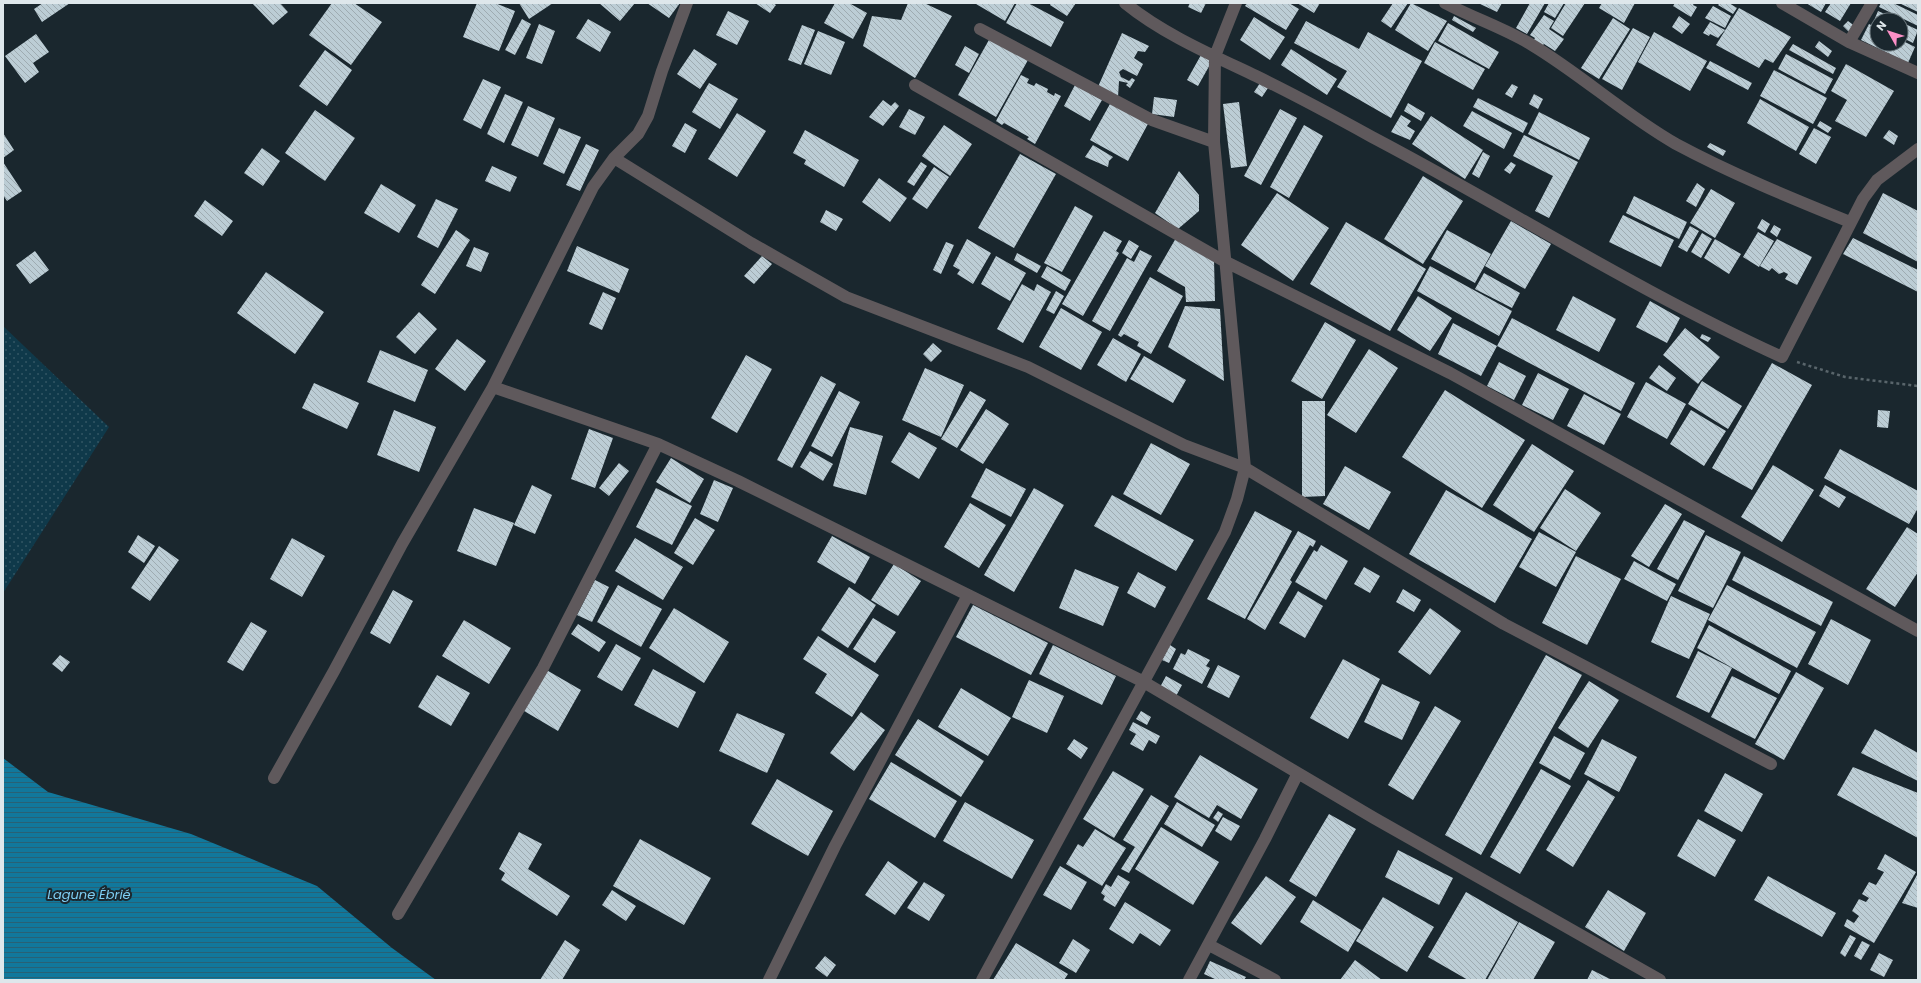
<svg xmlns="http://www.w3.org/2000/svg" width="1921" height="983" viewBox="0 0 1921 983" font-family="Poppins,sans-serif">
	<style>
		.grass { fill: url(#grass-dots) }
		.water { fill: url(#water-rules) }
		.building { fill: url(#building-back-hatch) }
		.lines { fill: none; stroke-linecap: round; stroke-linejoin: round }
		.path { stroke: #59656b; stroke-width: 2.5; stroke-dasharray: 3 3; stroke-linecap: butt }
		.minor { stroke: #5f595c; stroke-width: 12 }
		.labels { text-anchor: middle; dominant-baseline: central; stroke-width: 4; stroke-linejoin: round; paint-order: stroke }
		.water-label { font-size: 13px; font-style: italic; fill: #7ecef3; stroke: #1a272e }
	</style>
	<defs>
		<pattern id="grass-dots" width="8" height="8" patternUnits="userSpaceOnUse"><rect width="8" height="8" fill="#0f394a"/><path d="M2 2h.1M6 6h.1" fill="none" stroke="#325664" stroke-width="1.8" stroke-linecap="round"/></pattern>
		<pattern id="water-rules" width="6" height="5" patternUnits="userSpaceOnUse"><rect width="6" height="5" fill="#11789c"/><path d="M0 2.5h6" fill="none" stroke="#286175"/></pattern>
		<pattern id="building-back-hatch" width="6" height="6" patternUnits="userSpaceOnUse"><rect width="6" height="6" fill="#bccdd5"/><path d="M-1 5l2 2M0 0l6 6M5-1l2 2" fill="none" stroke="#9eabb1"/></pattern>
	</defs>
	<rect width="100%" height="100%" fill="#1a272e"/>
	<path class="grass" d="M3 326 109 427 3 593Z"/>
	<path class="water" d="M3 758 48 792 191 834 317 886 392 948 436 980H3Z"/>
	<path class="building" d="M43 3H70L42 22 34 9Z
		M252 3H280L288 12 273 25Z
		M332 3H354L382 22 351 65 309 35Z
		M477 3H495L515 11 499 51 463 37Z
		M519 3H553L529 19Z
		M599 3H635L620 21Z
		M647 3H680L669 18Z
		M755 3H773L776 5 770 13Z
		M835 3H849L867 13 853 39 824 23Z
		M908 3H924L952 16 915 78 863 46 872 16 901 20Z
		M976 3H1015L1005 21 976 4Z
		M1017 3H1028L1064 22 1051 47 1006 23Z
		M1051 3H1076L1067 16 1050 5Z
		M1190 3H1206L1201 13 1188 7Z
		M1247 3H1289L1299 9 1286 30 1245 6Z
		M1297 3H1320L1314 13Z
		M1393 3H1408L1391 28 1381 21Z
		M1411 3 1447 21 1428 51 1395 30Z
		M1478 3H1502L1497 12Z
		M1530 3H1545L1527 34 1516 28Z
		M1549 3H1564L1555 18 1544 12Z
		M1566 3H1585L1563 36 1551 28Z
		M1602 3H1635L1624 23 1599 8Z
		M1675 3H1694L1693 5 1697 7 1691 17 1673 6Z
		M1720 3H1729L1737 8 1733 14 1718 5Z
		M1806 3H1826L1821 12Z
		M1831 3H1851L1840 21 1825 12Z
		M1881 3H1893L1918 15V26L1879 7Z
		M1899 3H1918V12Z
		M1713 6 1731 16 1725 28 1705 18Z
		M1739 8 1791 37 1773 63 1765 59 1759 68 1716 45Z
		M728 11 749 21 737 45 716 35Z
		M1878 11 1898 20H1877V25L1873 23Z
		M1544 15 1554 21 1549 29 1564 39 1555 51 1544 44 1540 48 1532 43 1535 38 1530 35Z
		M1454 16 1476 28 1473 32 1452 20Z
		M1679 16 1690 24 1682 34 1672 27Z
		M1254 17 1285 37 1270 60 1240 40Z
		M1613 18 1630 29 1599 79 1581 68Z
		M522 19 531 24 515 55 505 50Z
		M588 19 611 32 600 52 576 38Z
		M1306 21 1359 49 1368 32 1422 61 1391 118 1337 87 1347 71 1294 43Z
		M1848 21 1856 27 1851 34 1843 26Z
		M1710 22 1725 30 1718 38 1710 34 1709 36 1703 33Z
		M1901 22 1918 30 1913 43 1901 37Z
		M1448 23 1499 52 1489 69 1438 41Z
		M539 24 555 31 542 64 526 58Z
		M1869 24 1877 28V44H1901V40L1915 47 1908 63 1861 40Z
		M802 25 815 30 801 65 788 60Z
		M1633 28 1650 37 1622 90 1602 79Z
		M818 31 845 42 831 75 804 64Z
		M1654 32 1707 61 1690 91 1638 62Z
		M1122 33 1149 46 1145 52 1138 51 1134 58 1143 64 1137 76 1123 69 1119 72 1121 77 1129 81 1132 78 1135 80 1130 88 1126 85 1128 83 1119 81 1118 97 1097 89Z
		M36 34 49 52 33 63 39 72 25 83 5 56Z
		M990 38 1028 60 996 117 958 95Z
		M1819 41 1832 51 1828 57 1815 47Z
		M1435 42 1485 69 1473 90 1424 63Z
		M1793 44 1836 68 1833 74 1789 50Z
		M965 46 979 54 969 73 955 65Z
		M694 49 717 64 700 89 677 74Z
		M1291 49 1337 79 1327 95 1281 65Z
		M325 50 352 70 327 106 299 86Z
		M1786 54 1833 79 1825 94 1778 69Z
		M1201 55 1212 61 1198 86 1187 80Z
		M1710 61 1752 83 1748 90 1706 68Z
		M1846 64 1894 91 1866 137 1835 121 1847 100 1831 91Z
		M1774 70 1827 98 1813 124 1760 96Z
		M1021 75 1029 79 1027 83 1034 86 1036 83 1048 89 1047 92 1054 96 1055 93 1061 96 1035 144 1027 139 1029 137 1004 123 1002 125 996 121Z
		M483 79 501 87 481 129 463 120Z
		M709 83 738 99 720 129 692 112Z
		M1260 83 1268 88 1262 97 1254 92Z
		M1512 84 1518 87 1512 98 1505 94Z
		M1075 85 1102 100 1090 121 1064 106Z
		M505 94 523 102 504 143 487 134Z
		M1534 94 1543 99 1538 109 1529 104Z
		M1154 97 1177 100 1174 117 1152 114Z
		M1478 98 1528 123 1523 133 1473 107Z
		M1760 99 1809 127 1796 151 1747 123Z
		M883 100 891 106 895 102 899 106 883 126 869 117Z
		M1111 102 1149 122 1128 161 1090 140Z
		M1239 102 1247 166 1231 168 1223 104Z
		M1408 103 1425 113 1421 121 1404 111Z
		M528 106 555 118 538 157 511 145Z
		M909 109 925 117 915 135 899 127Z
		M1280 109 1297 118 1261 185 1244 176Z
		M315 110 355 138 325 181 285 153Z
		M1472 111 1512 133 1504 149 1463 126Z
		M1539 112 1590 138 1579 160 1528 134Z
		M737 113 766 131 737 177 708 159Z
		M1401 115 1411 121 1407 126 1415 131 1410 140 1391 132Z
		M1431 116 1483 150 1465 179 1412 144Z
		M1820 121 1832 128 1828 133 1817 126Z
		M685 123 697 130 685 153 672 146Z
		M944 125 972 144 950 176 922 156Z
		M1304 125 1323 136 1289 198 1270 187Z
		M559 128 581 137 564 174 543 164Z
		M1814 128 1831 137 1816 164 1799 154Z
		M805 130 859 160 844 187 804 164 806 160 793 153Z
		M1889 130 1898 136 1894 145 1883 138Z
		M3 133 14 150 3 158Z
		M1524 135 1578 162 1549 218 1535 211 1553 176 1513 156Z
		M1710 143 1726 151 1723 156 1707 147Z
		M586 144 599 150 580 191 566 185Z
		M1093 145 1113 157 1109 161 1108 167 1085 157Z
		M262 148 280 161 263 186 244 173Z
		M1483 152 1490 156 1479 178 1472 174Z
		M1020 154 1056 174 1014 248 978 228Z
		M3 162 22 191 7 201 3 195Z
		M921 162 927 166 914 186 907 182Z
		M1511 162 1516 165 1510 174 1504 170Z
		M492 166 517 177 510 192 485 181Z
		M934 167 949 177 927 209 912 199Z
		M1179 171 1199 195V211L1178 229 1155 213Z
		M1423 176 1463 201 1423 264 1384 239Z
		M879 178 907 198 890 222 862 202Z
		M1697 183 1705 189 1696 207 1686 201Z
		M381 184 416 205 399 233 364 213Z
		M1711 189 1735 203 1715 238 1690 223Z
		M1277 193 1329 228 1293 281 1241 245Z
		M1883 193 1918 211V262L1863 233Z
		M1634 196 1687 222 1679 239 1626 213Z
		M436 199 458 209 438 248 417 237Z
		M205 200 233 221 222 236 194 216Z
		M1075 206 1093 216 1062 272 1044 263Z
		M826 210 843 219 836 231 820 222Z
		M1623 215 1674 240 1661 267 1609 242Z
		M1762 219 1770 224 1765 233 1757 228Z
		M1511 221 1551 244 1525 289 1485 266Z
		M1346 222 1426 269 1390 331 1310 284Z
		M1774 225 1781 229 1777 237 1770 232Z
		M1690 226 1699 231 1687 252 1678 247Z
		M456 230 470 240 435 294 421 285Z
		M1447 230 1491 254 1475 283 1431 259Z
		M1104 231 1122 241 1116 251 1119 253 1083 316 1062 304Z
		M1758 232 1774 241 1759 267 1743 257Z
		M1702 233 1712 239 1701 258 1691 252Z
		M1176 238 1214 260 1215 301 1186 302 1185 287 1157 271Z
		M1853 238 1918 270V292L1843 254Z
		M967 239 991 253 973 284 957 274 960 270 953 266Z
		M1715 239 1741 254 1729 274 1704 258Z
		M1777 239 1812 257 1797 285 1785 279 1788 274 1784 272 1779 274 1772 268 1769 271 1760 266Z
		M1129 240 1139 246 1131 259 1122 253Z
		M946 242 954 245 941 274 933 270Z
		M577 246 629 269 619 293 567 271Z
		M474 247 489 253 481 272 466 266Z
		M1140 250 1152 256 1110 331 1092 321 1127 258 1134 262Z
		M35 251 49 270 30 284 16 265Z
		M1017 253 1041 266 1037 273 1014 260Z
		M762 256 772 264 754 284 744 276Z
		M996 256 1026 273 1010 301 981 284Z
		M1047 266 1071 280 1065 291 1041 277Z
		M1430 266 1512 311 1499 336 1417 291Z
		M266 272 324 312 295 354 237 313Z
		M1484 273 1520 293 1512 308 1475 289Z
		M1150 277 1183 296 1151 354 1137 346 1139 342 1124 334 1121 337 1118 335Z
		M1022 284 1034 291 1037 284 1051 292 1023 343 997 329Z
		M1056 291 1064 296 1054 314 1046 310Z
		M603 292 616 298 602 330 589 324Z
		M1418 296 1452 318 1430 351 1397 330Z
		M1573 296 1616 319 1599 352 1556 330Z
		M1650 301 1680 318 1667 343 1636 327Z
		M1185 306 1220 309 1224 381 1168 347Z
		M1061 308 1102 332 1081 370 1039 347Z
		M419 312 437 329 415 354 396 337Z
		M1512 318 1635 383 1621 411 1497 346Z
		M1325 322 1356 340 1322 399 1291 381Z
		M1453 323 1497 346 1481 376 1438 354Z
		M1685 328 1720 357 1698 384 1663 355Z
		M1702 334 1711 338 1708 342 1700 338Z
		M1113 338 1141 354 1126 382 1097 365Z
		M457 339 486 361 465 391 435 369Z
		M933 343 942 351 931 362 923 354Z
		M1369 349 1398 368 1356 433 1327 415Z
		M380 350 428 370 415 402 367 382Z
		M746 355 772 369 737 433 711 418Z
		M1144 356 1186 380 1173 403 1130 379Z
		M1499 362 1526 376 1514 400 1487 386Z
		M1772 363 1812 385 1752 490 1712 468Z
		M1659 365 1676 378 1667 391 1649 378Z
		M925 368 964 385 941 437 902 420Z
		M1538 373 1569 389 1553 420 1522 405Z
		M821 376 836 384 792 468 777 460Z
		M1702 381 1742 406 1728 429 1688 404Z
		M1646 382 1686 404 1667 439 1627 417Z
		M314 383 359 403 347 429 302 408Z
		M1445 390 1525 440 1482 508 1402 457Z
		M839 391 860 402 832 457 811 446Z
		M970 391 986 400 957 448 941 439Z
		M1584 394 1621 414 1604 445 1567 426Z
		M1302 401H1325V496L1302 497Z
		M986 409 1009 424 983 464 960 450Z
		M394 410 436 427 419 472 377 455Z
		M1691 410 1726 431 1704 466 1670 444Z
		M1878 410 1890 411 1888 428 1877 427Z
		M850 427 883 436 866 495 833 486Z
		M589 429 613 438 595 488 571 479Z
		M909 432 937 448 919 479 891 462Z
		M1151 443 1190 464 1161 515 1123 494Z
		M1532 444 1574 471 1534 532 1493 505Z
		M1840 449 1918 491V508L1909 524 1824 478Z
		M810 451 833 464 823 481 800 467Z
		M671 458 704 479 690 503 656 482Z
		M619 463 629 471 609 496 599 488Z
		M1773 465 1814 490 1782 542 1741 517Z
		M1345 466 1391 492 1369 530 1323 504Z
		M986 468 1026 489 1011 517 971 497Z
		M714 480 733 488 718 522 700 514Z
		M532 485 552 495 535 534 514 525Z
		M1825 485 1846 497 1839 508 1819 496Z
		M656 488 692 506 672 545 636 527Z
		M1034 488 1064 505 1014 592 984 575Z
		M1565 489 1601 513 1576 551 1540 528Z
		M1446 490 1532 539 1495 603 1409 554Z
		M1112 495 1194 540 1176 571 1094 526Z
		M970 503 1006 525 979 568 944 547Z
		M1665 504 1682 514 1649 567 1631 556Z
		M474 508 514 523 496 566 457 551Z
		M1255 511 1292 531 1245 619 1207 599Z
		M695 518 715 530 693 565 674 553Z
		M1684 520 1705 531 1678 580 1657 569Z
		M1907 527 1918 534V572L1895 607 1866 589Z
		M1298 531 1316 541 1313 547 1310 545 1290 580 1292 582 1265 630 1247 619Z
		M1539 532 1576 552 1556 587 1519 567Z
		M138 535 155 546 144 563 128 552Z
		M1706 535 1741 552 1713 608 1678 591Z
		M832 536 870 557 855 584 817 562Z
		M292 538 325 556 302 597 270 579Z
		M635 538 683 567 663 600 615 571Z
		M1321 545 1348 561 1326 600 1295 582 1314 550 1317 552Z
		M159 546 179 560 150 601 131 588Z
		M1576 556 1621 579 1587 645 1542 623Z
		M1744 556 1833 602 1821 626 1732 580Z
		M1634 561 1676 584 1667 601 1624 579Z
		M894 564 921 581 898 616 871 600Z
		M1364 567 1380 576 1370 593 1354 584Z
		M1075 569 1119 587 1103 626 1059 608Z
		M1138 572 1166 587 1155 608 1127 593Z
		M595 580 609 587 592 622 577 615Z
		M618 585 662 609 641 647 597 622Z
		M1727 585 1816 632 1797 668 1708 620Z
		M849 587 876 605 848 648 821 630Z
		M1403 589 1421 600 1414 612 1396 602Z
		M393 590 413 601 390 644 370 633Z
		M1298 591 1323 606 1305 638 1279 623Z
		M1671 596 1710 614 1689 659 1651 642Z
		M973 605 1048 643 1031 675 956 637Z
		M674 608 729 642 704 683 649 648Z
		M1430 608 1461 631 1430 675 1398 652Z
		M873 618 896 632 875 663 853 649Z
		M1831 619 1871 640 1848 685 1808 664Z
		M464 620 511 648 489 684 442 656Z
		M251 622 267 631 243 671 227 662Z
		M578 624 606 642 599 652 571 634Z
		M1709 625 1791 671 1779 694 1697 648Z
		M818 636 879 675 852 717 815 693 827 674 803 659Z
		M616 644 641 658 622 691 597 677Z
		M1053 645 1116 676 1102 705 1039 674Z
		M1170 645 1176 649 1169 663 1162 660Z
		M1188 649 1210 660 1206 666 1210 668 1202 684 1173 669 1181 653 1185 655Z
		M1698 651 1732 668 1709 713 1676 697Z
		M60 655 70 662 62 672 52 664Z
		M1546 655 1582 675 1481 855 1445 835Z
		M1343 659 1380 679 1348 739 1310 718Z
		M1218 665 1240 676 1229 698 1207 687Z
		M543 668 581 690 558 731 519 708Z
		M653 669 696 692 678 728 634 705Z
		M1796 672 1824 688 1784 760 1755 744Z
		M437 675 470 693 451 726 418 707Z
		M1166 676 1182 685 1175 698 1159 689Z
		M1732 676 1777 698 1755 739 1711 717Z
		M1029 680 1064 696 1047 733 1012 717Z
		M1589 681 1619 700 1588 748 1558 728Z
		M1382 684 1420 702 1402 740 1364 722Z
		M961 688 1011 718 988 756 938 727Z
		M1435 706 1461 721 1413 800 1388 785Z
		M1141 711 1151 717 1147 725 1136 719Z
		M861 712 885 730 854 771 830 753Z
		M737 713 785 734 767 773 719 751Z
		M918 719 984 761 961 797 895 755Z
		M1133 722 1160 736 1156 744 1149 740 1143 751 1130 744 1136 734 1129 730Z
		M1875 729 1918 753V781L1861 753Z
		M1554 736 1585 753 1570 780 1539 763Z
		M1074 739 1088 748 1081 759 1067 749Z
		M1602 739 1637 757 1619 792 1584 774Z
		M1200 755 1258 789 1241 819 1217 805 1209 818 1174 797Z
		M891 762 957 801 935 838 869 799Z
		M1853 767 1918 793V838L1837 795Z
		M1541 769 1571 786 1520 874 1490 857Z
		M1113 771 1144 789 1114 838 1083 819Z
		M1725 773 1763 794 1742 832 1704 811Z
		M777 779 833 811 808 856 751 824Z
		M1588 780 1615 797 1573 867 1546 850Z
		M1151 795 1169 806 1129 873 1121 869 1135 847 1123 840Z
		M965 802 1034 840 1012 879 943 841Z
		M1177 802 1215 825 1202 847 1164 824Z
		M1218 811 1223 814 1218 822 1213 818Z
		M1329 814 1356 829 1316 897 1289 881Z
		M1223 817 1240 826 1231 841 1215 831Z
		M1698 819 1736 840 1715 877 1677 856Z
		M1161 827 1219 862 1193 905 1135 869Z
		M1095 829 1126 848 1102 886 1066 864 1078 844 1083 847Z
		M519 832 542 844 528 869 570 896 557 916 501 880 505 873 499 869Z
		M640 839 711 878 684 925 613 886Z
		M1398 850 1453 878 1439 905 1385 877Z
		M1885 854 1916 872 1874 943 1844 926 1847 919 1854 923 1859 916 1852 911 1859 899 1866 902 1869 898 1862 894 1869 882 1876 885 1884 872 1877 869Z
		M888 861 918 882 895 915 865 895Z
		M1060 866 1087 882 1071 910 1043 895Z
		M1918 873V908L1902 903Z
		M1118 875 1130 882 1115 907 1103 900 1105 896 1101 893 1106 884 1111 887Z
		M1266 876 1296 897 1261 945 1231 923Z
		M1768 876 1836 913 1822 937 1754 900Z
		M924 882 945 895 929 921 907 908Z
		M612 890 636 906 626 921 602 905Z
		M1608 890 1646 913 1624 951 1585 927Z
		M1466 892 1518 922 1485 980H1468L1428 957Z
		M1383 897 1434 927 1407 972 1356 941Z
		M1313 900 1361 930 1348 952 1300 922Z
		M1125 902 1171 930 1160 946 1140 933 1133 944 1109 929Z
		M1519 922 1555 942 1533 980H1487Z
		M1850 935 1856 938 1845 957 1840 953Z
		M1073 939 1090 950 1076 973 1059 963Z
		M565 940 580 950 562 980H540Z
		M1862 941 1870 945 1861 960 1854 956Z
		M1016 943 1068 974 1064 980H993Z
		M1879 953 1893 960 1884 977 1870 970Z
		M825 956 836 965 827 977 815 968Z
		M1355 960 1382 980H1340Z
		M1210 961 1246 977 1244 980H1217L1204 974Z
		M1592 970 1612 980H1587Z"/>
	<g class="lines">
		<path class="path" d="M1797 362 1845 377 1918 386"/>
		<path class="minor" d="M1125 3C1163 34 1212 55 1256 76 1295 95 1334 116 1372 137 1509 209 1641 293 1782 357L1863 199 1877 180 1918 149
			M1445 3C1473 18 1504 28 1532 45 1582 75 1625 115 1676 144 1732 174 1791 198 1850 222
			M1782 3 1849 42 1918 73
			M980 29 1152 120 1214 142
			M1849 42 1872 3
			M915 85 1224 261 1450 373 1918 631
			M614 158 751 243 846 297 1028 367 1184 445 1245 468 1504 624 1771 764
			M493 387 593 187 614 158 638 134 648 116 662 71 687 3
			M274 778 334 671 402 544 493 387 658 444
			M398 914 543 668 658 444 738 481 968 595
			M1209 945 1275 980
			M769 980 835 846 968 595 1142 681 1374 818 1660 980
			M982 980 1225 532 1237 499 1245 468 1214 142 1215 56 1236 3
			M1189 980 1265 839 1298 773"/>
	</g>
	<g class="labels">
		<g class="water-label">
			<text x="89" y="894">Lagune Ébrié</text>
		</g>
	</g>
	<rect width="1921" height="983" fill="none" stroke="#dee7eb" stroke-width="8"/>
	<g transform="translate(1889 32) rotate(309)"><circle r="19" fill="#1a272e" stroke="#68747a"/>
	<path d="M0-3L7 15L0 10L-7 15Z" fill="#fb8fc6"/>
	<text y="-6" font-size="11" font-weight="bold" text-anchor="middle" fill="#dee7eb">N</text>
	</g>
</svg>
